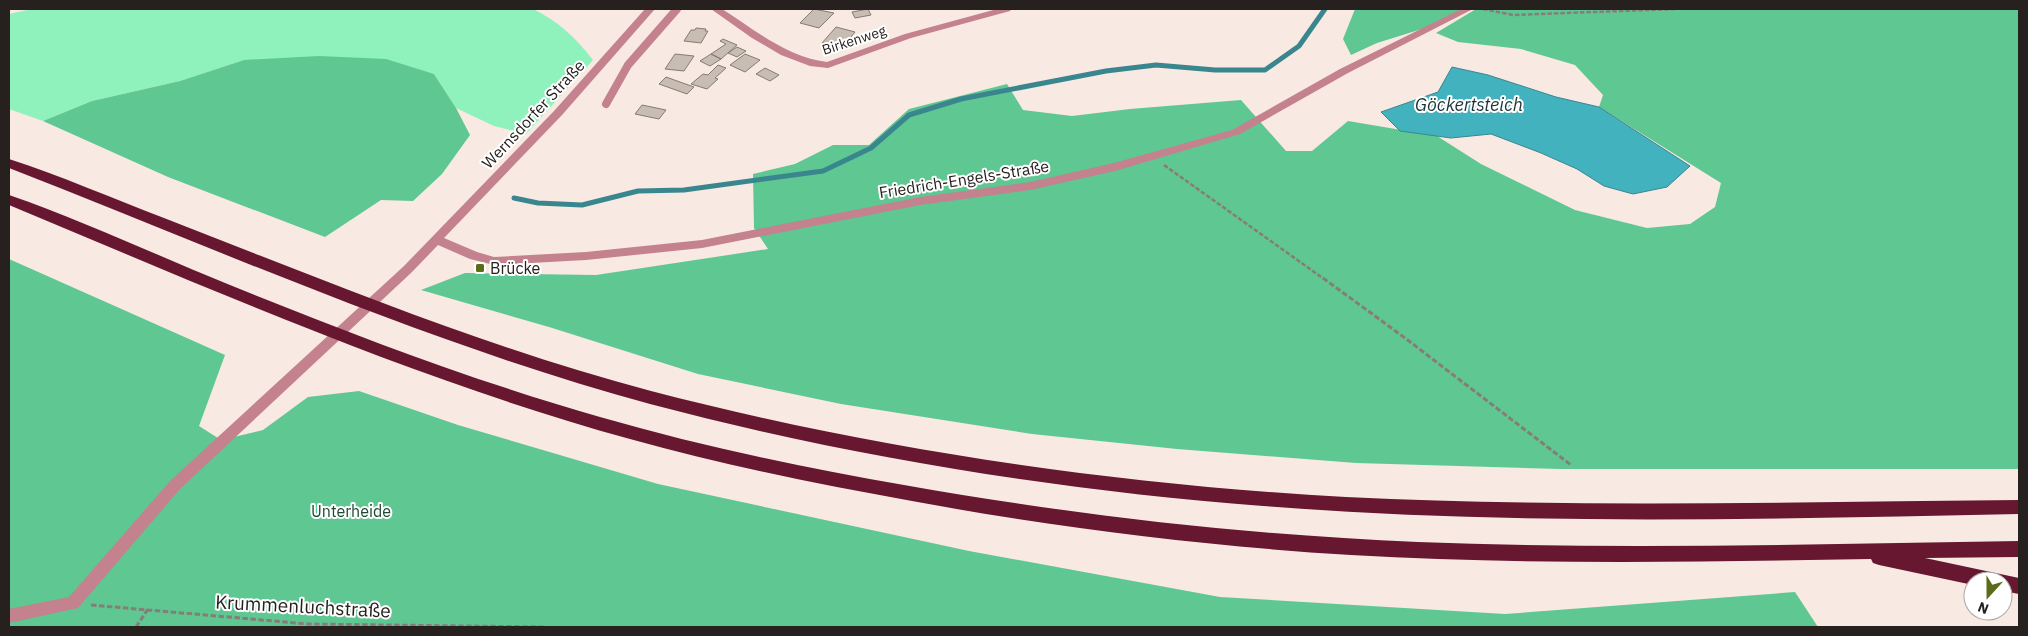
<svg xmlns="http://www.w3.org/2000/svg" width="2028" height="636" viewBox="0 0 2028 636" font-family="'IBM Plex Sans',sans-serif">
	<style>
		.green { fill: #8ff2bc }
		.forest { fill: #5fc792 }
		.water { fill: #43b2bf; stroke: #3a868f }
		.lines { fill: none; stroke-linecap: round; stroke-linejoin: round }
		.stream { stroke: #3a868f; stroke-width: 5 }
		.building { fill: #c8bdb2; stroke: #857b72 }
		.path-far1 { stroke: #877d78; stroke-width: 2.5; stroke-dasharray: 4.5 2; stroke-linecap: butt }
		.path { stroke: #877d78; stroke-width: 3; stroke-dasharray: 5.5 2.5; stroke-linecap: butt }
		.lane { stroke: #c4818e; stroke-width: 8 }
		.street { fill: #c4818e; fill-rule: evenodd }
		.highway { fill: #671830; fill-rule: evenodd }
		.poi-dot { fill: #5a6c19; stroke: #fff; stroke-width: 2 }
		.labels { text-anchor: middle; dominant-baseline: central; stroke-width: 4; stroke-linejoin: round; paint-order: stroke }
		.far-street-label { font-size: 14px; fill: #26201e; stroke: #fff }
		.street-label { font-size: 16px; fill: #26201e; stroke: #fff }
		.poi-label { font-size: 16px; fill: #26201e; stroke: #fff; text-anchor: start }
		.park-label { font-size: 16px; fill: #1d4832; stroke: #fff }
		.water-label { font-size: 18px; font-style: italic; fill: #1c3437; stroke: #fff }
		.near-street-label { font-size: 19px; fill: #26201e; stroke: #fff }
	</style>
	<rect width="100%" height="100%" fill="#f8e9e2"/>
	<path class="green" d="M32 9H533C558 21 576 38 593 60L526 134 494 126 456 108 434 74 244 60 180 81 92 101 43 121 9 109V14Z"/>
	<path class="forest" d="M1355 9H1463L1425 28 1377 43 1351 55 1343 39Z
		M1476 9H2019V469H1560L1356 463 1177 449 1032 434 841 404 698 374 549 327 421 290 465 273 596 275 768 249 754 228 753 174 795 164 833 145H869L909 109 1007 84 1023 110 1072 116 1130 109 1241 100 1286 151H1312L1348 121 1437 136 1481 164 1575 210 1647 228 1690 224 1715 207 1721 183 1599 107 1603 95 1575 65 1521 49 1458 42 1436 33Z
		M319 56 386 59 434 74 456 108 470 135 442 174 413 201 381 200 325 237 168 177 43 121 92 101 180 81 244 60Z
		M9 259 225 355 199 426 221 440 263 430 308 397 359 391 458 425 658 484 969 551 1220 597 1505 614 1795 592 1818 627H9Z"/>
	<path class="water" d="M1452 67 1488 75 1556 97 1599 107 1690 166 1667 187 1633 194 1604 186 1577 169 1541 153 1491 134 1451 138 1400 131 1381 112 1438 92Z"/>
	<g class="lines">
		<path class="stream" d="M514 198 538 203 582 205 638 191 684 190 823 171 871 148 909 115 961 99 1106 71 1156 65 1215 70H1265L1299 46 1325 9"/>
	</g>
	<path class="building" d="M814 9 834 13 819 28 800 23Z
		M868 9 871 15 855 18 852 12Z
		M836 27 855 32 842 48 822 43Z
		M696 28 706 29 705 31H708L701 43 684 41 691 30H695Z
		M723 39 737 45 721 59 711 54 726 44 720 41Z
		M737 47 746 51 737 57 728 53Z
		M675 54 694 56 684 71 665 69Z
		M711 54 721 59 710 66 700 61Z
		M745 54 760 60 745 72 730 65Z
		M718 65 726 68 715 78 718 79 707 89 691 84 703 74 708 75Z
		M765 68 779 75 770 81 756 74Z
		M666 77 694 87 687 94 659 84Z
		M642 105 666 110 659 119 635 114Z"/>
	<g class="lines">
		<path class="path-far1" d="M1483 9 1513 15 1675 9
			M1164 165 1324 279"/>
		<path class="path" d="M1323 278 1405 338 1571 465
			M91 605 308 624 547 627
			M136 627 148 609"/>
		<path class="lane" d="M606 104 628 65 677 9"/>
		<path class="street" d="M645 9H655L562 115 444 238 477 252 494 257 586 252 702 240 920 197 1030 182 1114 163 1232 130 1340 69 1461 9H1473L1348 73 1240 134 1115 171 1030 190 920 205 702 248 586 260 494 265 470 259 438 245 412 272 180 489 78 608 9 623V609L69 597 170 481 404 266 554 111Z
			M711 9H722C755 30 787 57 827 62L905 34 997 9H1012L1010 11 911 38 828 68 810 66 781 55 752 38Z"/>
		<path class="highway" d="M9 159C61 176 112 198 164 218 324 280 484 347 651 391 878 450 1112 484 1346 497 1570 508 1795 502 2019 500V514C1768 519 1514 526 1263 506 1057 490 850 457 650 404 432 345 219 250 9 168Z
			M9 195C84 221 156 255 230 285 351 334 474 381 600 417 700 446 802 467 904 485 1074 515 1245 535 1418 542 1618 550 1819 544 2019 541V557L1925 558 2019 578V594L2003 591V581H1973V585L1879 565 1873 563 1871 559C1698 562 1524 565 1351 555 1204 546 1057 528 912 501 817 484 723 465 630 439 416 380 213 290 9 205Z"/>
	</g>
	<rect class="poi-dot" x="475" y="263" width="10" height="10" rx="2.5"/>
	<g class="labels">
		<g class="far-street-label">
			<text transform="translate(854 40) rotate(-18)">Birkenweg</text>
		</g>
		<g class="street-label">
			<text transform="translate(533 114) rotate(-47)">Wernsdorfer Straße</text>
			<text transform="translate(964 179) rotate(-9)">Friedrich-Engels-Straße</text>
		</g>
		<g class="poi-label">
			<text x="490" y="268">Brücke</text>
		</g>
		<g class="park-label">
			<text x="351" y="511">Unterheide</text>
		</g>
		<g class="water-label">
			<text x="1469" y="104">Göckertsteich</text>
		</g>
		<g class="near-street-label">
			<text transform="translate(303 606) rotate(3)">Krummenluchstraße</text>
		</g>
	</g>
	<rect width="2028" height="636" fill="none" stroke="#26201e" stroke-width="20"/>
	<g transform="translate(1988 596) rotate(201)"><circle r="24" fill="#ffffff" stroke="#a8a6a5"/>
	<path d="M0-4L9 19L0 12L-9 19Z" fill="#5a6c19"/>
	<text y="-8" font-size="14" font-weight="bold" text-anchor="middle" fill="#26201e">N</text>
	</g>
</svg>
